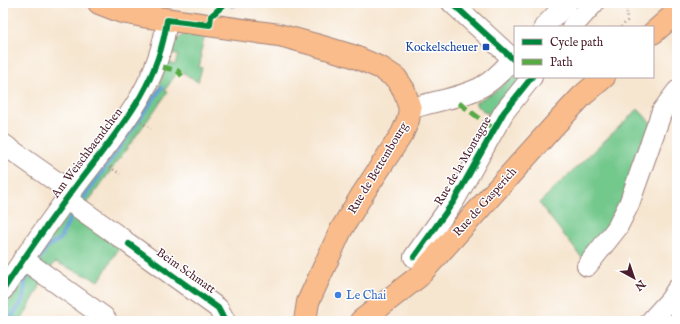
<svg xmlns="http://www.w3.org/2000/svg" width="680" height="324" viewBox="0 0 680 324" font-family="'IM FELL English',serif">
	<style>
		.green { fill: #73c88c; stroke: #5e745c }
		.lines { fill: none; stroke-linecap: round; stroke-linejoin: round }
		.stream { stroke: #67a2d7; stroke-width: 4 }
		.minor-casing { stroke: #a0827d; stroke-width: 22 }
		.major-casing { stroke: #a0827d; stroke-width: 24 }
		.path { stroke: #a0827d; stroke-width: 2.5; stroke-dasharray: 1 3; stroke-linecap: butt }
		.minor { stroke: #fff; stroke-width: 20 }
		.major { stroke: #f9bc8a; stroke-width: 22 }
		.quiet { stroke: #57aa44; stroke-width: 5; stroke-dasharray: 10 5; stroke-linecap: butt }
		.cycleway-casing { stroke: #fff; stroke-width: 8 }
		.cycleway { stroke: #00873e; stroke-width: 6 }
		.transit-dot { fill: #1a4fb4; stroke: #fff; stroke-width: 1.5 }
		.shop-dot { fill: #3f7fe0; stroke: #fff; stroke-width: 1.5 }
		.labels { text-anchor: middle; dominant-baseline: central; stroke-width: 3; stroke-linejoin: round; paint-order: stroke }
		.transit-label { font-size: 12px; fill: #164399; stroke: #fff; text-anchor: end }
		.street-label { font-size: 12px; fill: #4a1f2b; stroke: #fff }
		.shop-label { font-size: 12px; fill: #366cbe; stroke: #fff; text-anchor: start }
	</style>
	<rect width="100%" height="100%" fill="#fff"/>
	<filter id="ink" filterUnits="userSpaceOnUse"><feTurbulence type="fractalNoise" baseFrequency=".025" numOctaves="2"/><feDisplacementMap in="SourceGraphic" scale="8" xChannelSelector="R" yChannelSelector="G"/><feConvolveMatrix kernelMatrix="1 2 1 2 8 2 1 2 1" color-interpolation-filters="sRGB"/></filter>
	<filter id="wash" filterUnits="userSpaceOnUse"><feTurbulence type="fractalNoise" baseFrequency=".012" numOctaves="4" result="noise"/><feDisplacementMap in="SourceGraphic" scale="16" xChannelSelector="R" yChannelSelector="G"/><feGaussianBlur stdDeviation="0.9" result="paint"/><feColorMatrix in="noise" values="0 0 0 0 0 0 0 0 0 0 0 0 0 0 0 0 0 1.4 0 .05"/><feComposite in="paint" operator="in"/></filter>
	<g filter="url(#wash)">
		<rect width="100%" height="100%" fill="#f6e5cf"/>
		<path class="green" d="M189 33 205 36 200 54 202 55 199 67 202 68 198 82 179 70 165 90 168 92 82 210 119 248 99 281 55 262 46 275 21 321H3V306L26 269 159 87 167 61 175 64 178 55 170 52C173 42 178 37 189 33Z
			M515 74V77H522L492 117 476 105V102L496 91Z
			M638 109 652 124 627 199 585 262 539 203Z"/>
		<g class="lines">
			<path class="stream" d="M232 6 237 3
				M80 203 162 87
				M37 263 47 247 60 239 73 212
				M9 321 24 298 25 281 31 272"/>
		</g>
	</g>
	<g filter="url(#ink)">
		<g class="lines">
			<defs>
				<path id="minor" d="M452 3 513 59
					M544 27 567 3
					M572 27 594 3
					M410 109C432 101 463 98 483 86 496 79 505 67 515 57
					M3 144 71 192
					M66 199 124 240
					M129 244 218 308 225 321
					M414 257 454 201 504 112 532 77
					M23 259 104 317 107 321
					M587 266 617 228 629 204 662 111 677 91
					M3 290C27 253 52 218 78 183 118 130 158 88 167 20
					M651 321 670 300 677 289"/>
				<path id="major" d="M99 3 122 12 143 16 279 35 316 45 353 56 381 68 396 78 404 90 410 109 408 120 402 134 362 195 341 230 308 302 305 321
					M653 33 677 12
					M361 321 418 277 552 128 582 96 604 77"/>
			</defs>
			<use href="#minor" class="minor-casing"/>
			<use href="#major" class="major-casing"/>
			<path class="path" d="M219 9 226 3
				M621 27 627 21 626 3
				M141 122 151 129
				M110 167 120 174"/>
			<use href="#minor" class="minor"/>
			<use href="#major" class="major"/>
			<path class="quiet" d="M162 67 178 71 182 76
				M459 103 494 129"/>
			<defs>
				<path id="cycleway" d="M452 3 513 59 515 57
					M129 244 218 308 225 321
					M414 257 454 201 504 112 532 77
					M3 290C27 253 52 218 78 183 118 130 158 88 167 20L210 25 211 16 226 3"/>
			</defs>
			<use href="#cycleway" class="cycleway-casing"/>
			<use href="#cycleway" class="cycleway"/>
		</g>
	</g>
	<rect class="transit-dot" x="482" y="43" width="8" height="8" rx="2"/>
	<circle class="shop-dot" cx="338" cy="295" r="4"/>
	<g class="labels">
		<g class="transit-label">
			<text x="478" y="47">Kockelscheuer</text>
		</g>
		<g class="street-label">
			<text transform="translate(87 153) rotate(-53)">Am Weischbaendchen</text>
			<text transform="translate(463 161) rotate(-60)">Rue de la Montagne</text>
			<text transform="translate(378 168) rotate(-59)">Rue de Bettembourg</text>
			<text transform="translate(485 202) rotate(-48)">Rue de Gasperich</text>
			<text transform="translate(186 271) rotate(35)">Beim Schmatt</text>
		</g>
		<g class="shop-label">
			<text x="346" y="295">Le Chai</text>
		</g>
	</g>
	<rect width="680" height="324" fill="none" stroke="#fff" stroke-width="16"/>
	<rect x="514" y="26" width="140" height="52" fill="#ffffff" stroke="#b7a5aa"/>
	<rect x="522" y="39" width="20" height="6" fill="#00873e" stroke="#b7a5aa"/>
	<text x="550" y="46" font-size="12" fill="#4a1f2b">Cycle path</text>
	<rect x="522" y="59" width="20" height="6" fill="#57aa44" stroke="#b7a5aa"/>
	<text x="550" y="66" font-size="12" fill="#4a1f2b">Path</text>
	<g transform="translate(634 278) rotate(140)" stroke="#ffffff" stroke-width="3" paint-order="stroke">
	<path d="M0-3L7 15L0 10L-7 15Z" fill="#4a1f2b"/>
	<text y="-6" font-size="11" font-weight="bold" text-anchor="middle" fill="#4a1f2b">N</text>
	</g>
</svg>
